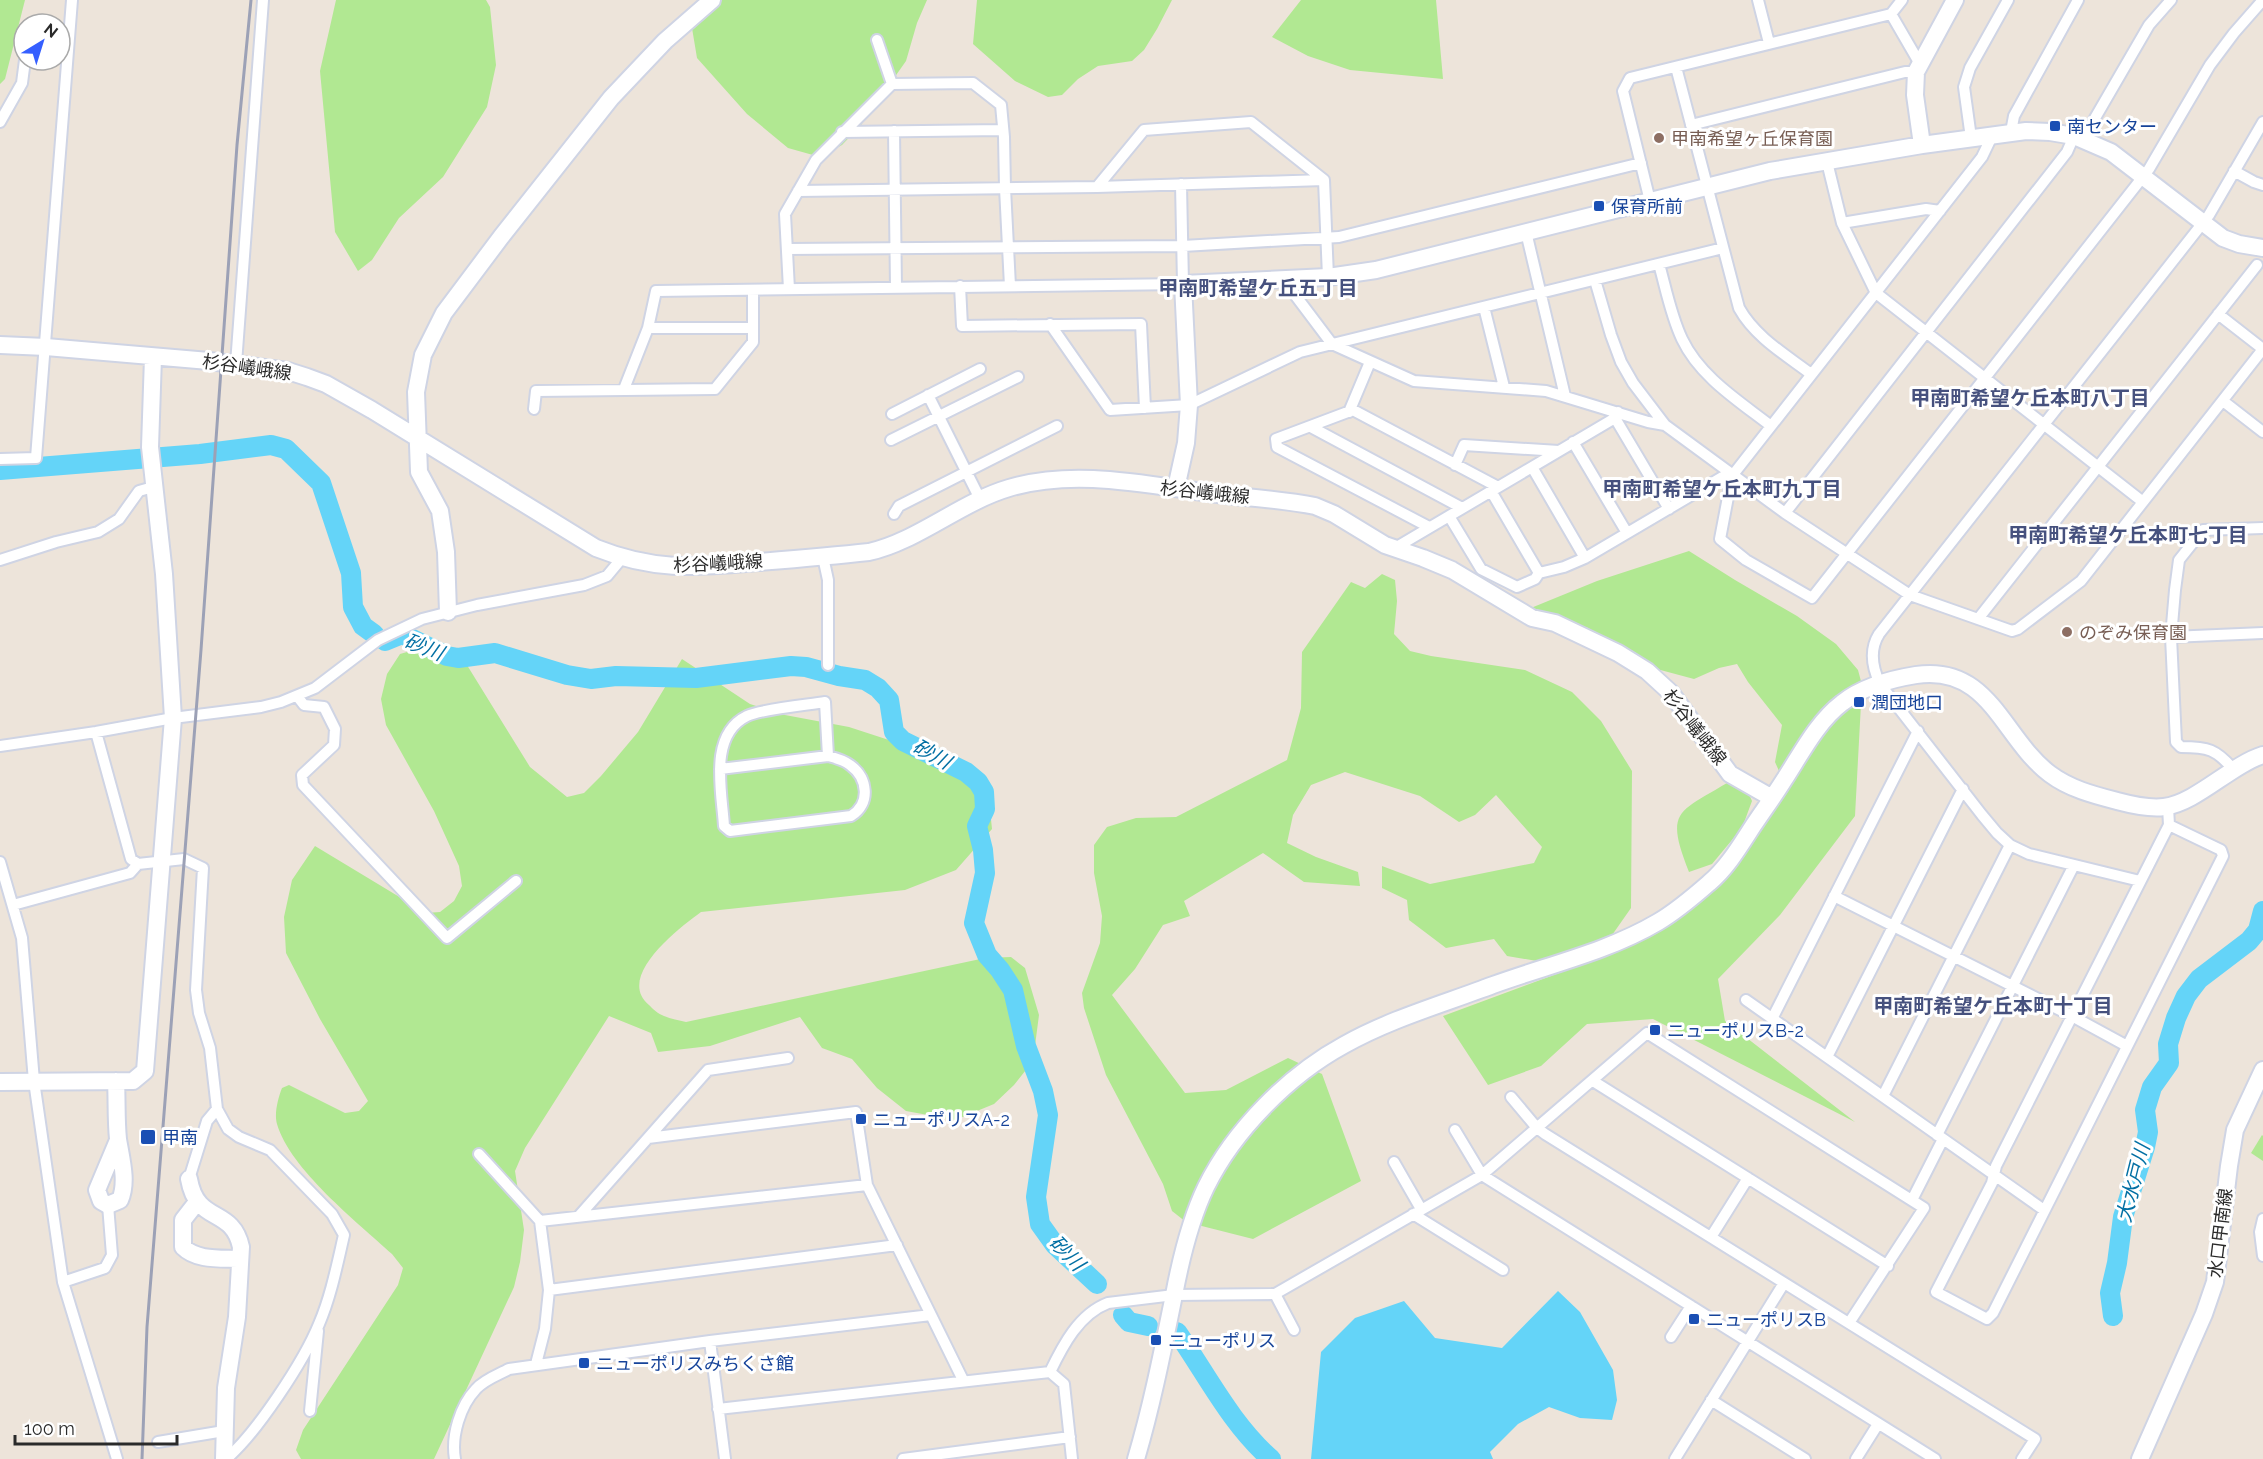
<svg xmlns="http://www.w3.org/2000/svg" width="2263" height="1459" viewBox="0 0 2263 1459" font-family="Raleway,'Noto Sans JP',sans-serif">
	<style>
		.green { fill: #b1e892 }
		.water { fill: #64d4f8 }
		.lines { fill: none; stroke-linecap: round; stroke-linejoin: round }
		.river { stroke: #64d4f8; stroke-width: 20 }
		.street-casing { stroke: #cfd4e4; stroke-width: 14 }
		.secondary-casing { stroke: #cfd4e4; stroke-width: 20 }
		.street { stroke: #fff; stroke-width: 10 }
		.secondary { stroke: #fff; stroke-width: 16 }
		.rail { stroke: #9ca1b6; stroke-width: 3 }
		.transit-dot { fill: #1a4fb4; stroke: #fff; stroke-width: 2 }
		.education-dot { fill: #8d6e63; stroke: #fff; stroke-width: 2 }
		.labels { text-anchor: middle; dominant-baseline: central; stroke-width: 6; stroke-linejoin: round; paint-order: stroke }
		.transit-label { font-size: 18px; fill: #164399; stroke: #fff; text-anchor: start }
		.education-label { font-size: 18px; fill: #785e54; stroke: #fff; text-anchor: start }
		.street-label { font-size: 18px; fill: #2a2a2a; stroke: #fff }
		.neighbourhood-label { font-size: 20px; font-weight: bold; fill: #46517e; stroke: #fff }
		.water-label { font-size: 20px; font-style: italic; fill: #0370a4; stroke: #fff }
	</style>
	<rect width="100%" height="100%" fill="#ede4da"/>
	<path class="green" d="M0 0H25L5 79 0 84Z
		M336 0H486L490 7 496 65 487 107 443 177 399 218 372 260 358 271 335 232 320 71Z
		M705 0H927L917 23 906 61 861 125 842 145 820 157 788 148 747 114 697 58 692 28Z
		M977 0H1172L1157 29 1144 50 1132 61 1098 66 1078 79 1062 95 1048 97 1015 81 973 44Z
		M1301 0H1436L1443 79 1350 70 1308 56 1272 37Z
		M1689 551 1735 580 1797 616 1836 644 1858 670 1862 685 1855 816 1780 915 1718 979 1725 1021 1855 1122 1653 1019 1587 1024 1541 1066 1488 1085 1443 1016 1589 962 1581 947 1537 961 1507 956 1494 939 1446 948 1409 920 1407 900 1382 888V866L1430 884 1534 863 1542 847 1496 795 1475 815 1459 822 1420 796 1345 772 1311 785 1293 815 1287 843 1316 857 1358 872 1360 886 1304 882 1263 853 1184 901 1190 916 1163 925 1135 969 1112 995 1185 1093 1226 1090 1288 1058 1322 1074 1361 1181 1253 1239 1186 1222 1172 1211 1163 1184 1106 1075 1084 1008 1082 993 1100 943 1102 916 1094 873V845L1107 827 1136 818 1176 817 1287 760 1301 708 1302 652 1351 582 1365 588 1382 574 1395 580 1397 601 1394 634 1410 651 1431 656 1525 670 1572 692 1601 721 1632 771 1631 908 1610 938V954L1675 920 1786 787 1775 762 1782 725 1748 682 1737 664 1719 668 1694 679 1653 668 1588 628 1526 610 1597 581Z
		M428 646H449L462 657 530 767 567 797 584 793 601 776 638 732 682 659 750 704 785 715 849 727 938 756 973 783 990 810 992 829 956 870 905 890 701 912C679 928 615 977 649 1005 653 1009 658 1014 664 1016 671 1019 679 1020 686 1022L985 958 1011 957 1025 968 1039 1015 1033 1061 1014 1085 994 1104 955 1120 906 1111 877 1088 852 1059 822 1048 800 1017 710 1046 658 1052 651 1033 609 1016 525 1148 515 1171 524 1230 520 1262 514 1287 434 1459H301L296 1450 303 1430 398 1285 403 1268 392 1254C357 1222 290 1169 277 1124 274 1114 278 1098 282 1088L289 1085 345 1113 359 1111 368 1101 320 1019 286 953 284 917 292 880 315 846 426 913 440 912 454 901 462 886 459 866 434 811 386 725 381 699 387 674 400 654Z
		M1727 783 1748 792 1752 801 1742 828 1712 864 1689 872C1665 811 1677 813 1727 783Z
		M2262 1135 2263 1136V1161L2251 1153Z"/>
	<path class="water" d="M1558 1291 1580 1312 1613 1370 1617 1400 1612 1420 1580 1418 1549 1407 1518 1424 1490 1452 1493 1459H1311L1321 1352 1355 1318 1404 1301 1435 1338 1502 1348Z"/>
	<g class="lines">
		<path class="river" d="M0 470 200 454 271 445 286 449 321 483 351 573 353 607 363 626 374 634
			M385 641 402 634 447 656 458 658 495 653 567 675 591 679 616 676 696 678 791 666 806 667 839 676 865 680 878 688 889 700 894 732 903 741 966 772 978 782 984 792 985 809 977 826 983 850 985 873 974 923 987 955 1000 970 1013 990 1026 1046 1043 1091 1048 1115 1036 1197 1040 1224 1055 1245 1097 1284
			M1123 1315 1129 1322 1148 1326
			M2113 1316 2110 1293 2117 1263 2123 1217 2145 1147 2148 1132 2145 1110 2152 1087 2169 1063 2168 1044 2176 1018 2186 996 2199 979 2249 941 2258 930 2263 911
			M1177 1332C1207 1375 1231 1424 1271 1459"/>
		<defs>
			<path id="street" d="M1758 0 1769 43
				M1891 14 1920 64
				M877 40 892 84
				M1676 67 1739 308C1755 337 1786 355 1811 374
				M0 122 22 83 25 60
				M1691 125 1905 72H1916
				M894 131 896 288
				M842 132 1003 130
				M2011 132 2014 116 2078 0
				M1993 134 1982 157 1732 476 1720 539 1746 560 1812 598 2149 169 2210 65 2234 33 2263 0
				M1971 138 1964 87 1970 68 2008 0
				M2085 139 2091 125 2149 25 2171 0
				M1827 162 1842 223 1876 293 2143 502
				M2234 171 2254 182 2263 185
				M1097 187 1144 130 1251 122 1324 180 1328 277
				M798 191 1097 187 1324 180
				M1650 201 1623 91 1630 78 1891 14 1902 0
				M1842 223 1926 209 1940 211
				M1526 232 1565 396
				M787 249 1183 246 1339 237 1641 163
				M1659 264C1666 289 1671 316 1682 339 1700 377 1739 401 1771 426
				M1283 279 1332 344 1414 381 1546 391 1648 422 1665 425
				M1595 280 1611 335 1621 362 1633 383 1665 425 1785 513 1910 595 2012 631 2018 629 2081 581 2263 349
				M960 286 962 326 1141 324 1145 408
				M789 289 785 214 816 160 892 84 973 83 1001 105 1004 137 1005 188 1010 286
				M1484 307 1504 387
				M2218 314 2263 349
				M1050 324 1110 410 1189 405 1300 352 1723 248
				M648 328H752
				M236 364 263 0
				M624 389 648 328 656 291 1183 284 1181 184
				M928 395 980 499
				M2223 401 2263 432
				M534 409 536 391 715 389 753 342V290
				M1349 412 1370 362
				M892 414 980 369
				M1615 418 1669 509
				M1311 427 1462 508
				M891 440 1018 377
				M1573 442 1627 533
				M0 459 36 458 72 0
				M1455 465 1464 445 1559 451
				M1532 467 1585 558
				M1491 491 1539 573
				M1785 513 2067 152 2074 136
				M894 514 899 506 1057 426
				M1449 516 1481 569 1517 587 1535 579 1539 573 1564 567 1585 558 1724 476H1732
				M1429 527 1277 447 1276 439 1353 410 1498 487
				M1395 548 1615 418 1618 412
				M823 557 828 580V665
				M0 560 56 542 98 532 119 519 139 491 153 487
				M1978 619 2257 265
				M2171 637 2263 633
				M297 696 304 705 324 707 335 729 334 745 302 775 303 785 447 938 516 881
				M96 732 131 859 138 864 184 859 203 868 196 990 199 1013 210 1048 217 1109 228 1129 239 1137 270 1150 332 1214 344 1235C337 1265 331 1296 319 1324 304 1361 256 1434 226 1459
				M0 746 96 732 173 718 261 707 281 702 315 688 378 640 422 619 477 605 584 585 607 576 622 558
				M720 769 828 756C836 758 844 760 850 765 868 778 871 804 851 816L730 831 724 826C722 792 708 735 747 716 762 709 806 705 825 702L828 756
				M2234 770C2216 749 2208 747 2181 747L2176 742 2171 637 2175 590 2179 560 2203 530 2263 528
				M2168 807 2169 825 1996 1166 1992 1183 1936 1292 1987 1319 1993 1313 2223 856 2221 850 2169 825
				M0 862 22 938 34 1081 63 1282 117 1459
				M2140 881 2029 854 2010 845 1997 833 1982 815 1880 684C1872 667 1869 650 1879 634L2209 215 2263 122
				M1834 896 2072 1016 2127 1046
				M13 905 130 873 138 864
				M1746 1000 2044 1210
				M1772 1019 1918 731
				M1827 1057 1963 789
				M1593 1081 1888 1266
				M1883 1096 2010 845
				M1511 1097 1537 1128 1545 1134 2035 1439 2022 1459
				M1455 1130 1482 1175 1935 1459
				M1937 1135 2074 865
				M648 1138 856 1112 867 1185 963 1380
				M479 1154 540 1221 549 1290 897 1245
				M1394 1162 1421 1209
				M189 1179 207 1121 217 1109
				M1912 1200 1943 1139
				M1413 1214 1503 1270
				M579 1216 708 1070 788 1058
				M2263 1219 2260 1232 2263 1256
				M540 1221 867 1185
				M1711 1237 1748 1178
				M63 1282 105 1268 112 1255 108 1205
				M1275 1294 1294 1330
				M1671 1337 1691 1306
				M710 1341 725 1459
				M536 1364 545 1329 549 1290
				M1050 1372C1063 1345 1079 1314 1108 1303L1174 1295 1275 1294 1482 1175 1647 1033 1924 1208 1849 1323
				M1711 1400 1805 1459
				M718 1409 1050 1372 1064 1384 1072 1459
				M310 1411 318 1331
				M158 1442 224 1431
				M455 1459C451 1436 460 1406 476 1389 485 1379 498 1375 509 1369L710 1341 931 1315
				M903 1459 1070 1437
				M1675 1459 1784 1283
				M1856 1459 1878 1424"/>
			<path id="secondary" d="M1922 145 1915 95 1916 72 1955 0
				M0 345 46 347 209 361 288 371 307 377 326 384 372 410 596 548C656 572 697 567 759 562 796 559 832 556 869 552 916 542 961 502 1009 488 1079 467 1155 487 1225 495 1255 498 1285 500 1315 506L1334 514 1385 545 1423 558 1452 570 1532 618 1555 623 1618 653 1647 671 1671 693 1730 774 1772 798
				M1176 488 1186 443 1189 405 1183 284 1328 277 1376 270 1770 171 1922 145 2026 131 2050 132 2074 136 2111 152 2223 238 2239 244 2263 248
				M448 612 446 552 440 511 419 472 416 392 423 355 444 313 501 237 611 98 665 41 712 0
				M116 1081C117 1100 116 1120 118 1139 121 1158 128 1182 120 1200L108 1205 101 1201 97 1190 118 1140
				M0 1082 133 1081 145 1071 173 718 164 574 150 447 153 357
				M189 1179C197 1225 232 1206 241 1247L237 1317 226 1388 224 1459
				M197 1202 183 1220V1247C197 1261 221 1258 240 1259
				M1136 1459C1152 1405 1163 1349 1174 1295 1181 1258 1190 1220 1206 1187 1234 1130 1289 1075 1344 1045 1390 1019 1443 1004 1493 985 1548 965 1607 952 1658 922 1675 912 1693 897 1709 883 1727 868 1740 846 1753 826 1763 811 1774 796 1784 780 1801 754 1817 722 1842 703 1862 687 1891 679 1916 675 1990 664 2002 738 2050 774 2070 789 2094 795 2117 801 2132 805 2149 809 2164 807 2196 803 2231 765 2263 755
				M2140 1459 2204 1314 2215 1282 2229 1166 2235 1130 2263 1070"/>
		</defs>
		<use href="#street" class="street-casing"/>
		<use href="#secondary" class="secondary-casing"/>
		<use href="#street" class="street"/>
		<use href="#secondary" class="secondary"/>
		<path class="rail" d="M142 1459 147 1327 201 650 237 145 251 0"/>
	</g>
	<g class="transit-dot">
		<rect x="2049" y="120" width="12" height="12" rx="3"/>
		<rect x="1593" y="200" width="12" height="12" rx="3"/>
		<rect x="1853" y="696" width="12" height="12" rx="3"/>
		<rect x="1649" y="1024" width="12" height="12" rx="3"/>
		<rect x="855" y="1113" width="12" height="12" rx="3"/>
		<rect x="140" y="1129" width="16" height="16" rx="3"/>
		<rect x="1688" y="1313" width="12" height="12" rx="3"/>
		<rect x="1150" y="1334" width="12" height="12" rx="3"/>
		<rect x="578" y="1357" width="12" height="12" rx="3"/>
	</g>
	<g class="education-dot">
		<circle cx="1659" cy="138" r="6"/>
		<circle cx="2067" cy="632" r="6"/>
	</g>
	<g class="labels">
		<g class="transit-label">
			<text x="2067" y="126">南センター</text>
			<text x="1611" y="206">保育所前</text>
			<text x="1871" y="702">潤団地口</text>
			<text x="1667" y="1030">ニューポリスB-2</text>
			<text x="873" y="1119">ニューポリスA-2</text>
			<text x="162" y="1137">甲南</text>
			<text x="1706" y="1319">ニューポリスB</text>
			<text x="1168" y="1340">ニューポリス</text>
			<text x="596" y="1363">ニューポリスみちくさ館</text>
		</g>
		<g class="education-label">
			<text x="1671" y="138">甲南希望ヶ丘保育園</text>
			<text x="2079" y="632">のぞみ保育園</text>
		</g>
		<g class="street-label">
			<text transform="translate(247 367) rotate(8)">杉谷嶬峨線</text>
			<text transform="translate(1205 492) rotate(6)">杉谷嶬峨線</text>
			<text transform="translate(718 563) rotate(-3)">杉谷嶬峨線</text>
			<text transform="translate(1695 727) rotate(52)">杉谷嶬峨線</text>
			<text transform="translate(2220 1233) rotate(-83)">水口甲南線</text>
		</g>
		<g class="neighbourhood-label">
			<text x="1258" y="288">甲南町希望ケ丘五丁目</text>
			<text x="2030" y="398">甲南町希望ケ丘本町八丁目</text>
			<text x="1722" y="489">甲南町希望ケ丘本町九丁目</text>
			<text x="2128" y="535">甲南町希望ケ丘本町七丁目</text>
			<text x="1993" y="1006">甲南町希望ケ丘本町十丁目</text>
		</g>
		<g class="water-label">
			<text transform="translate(424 647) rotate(21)">砂川</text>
			<text transform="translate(932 754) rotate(29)">砂川</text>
			<text transform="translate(2133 1183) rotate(-76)">大水戸川</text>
			<text transform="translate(1067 1253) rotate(46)">砂川</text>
		</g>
	</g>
	<g transform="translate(42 42) rotate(38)"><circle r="28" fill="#ffffff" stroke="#aaaaaa" stroke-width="1.5"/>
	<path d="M0-4.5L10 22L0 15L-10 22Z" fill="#355fff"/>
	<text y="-9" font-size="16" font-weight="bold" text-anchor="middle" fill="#2a2a2a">N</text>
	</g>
	<path d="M15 1435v9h162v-9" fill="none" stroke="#2a2a2a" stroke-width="3"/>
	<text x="24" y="1435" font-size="18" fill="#2a2a2a" stroke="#ffffff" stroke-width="4.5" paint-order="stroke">100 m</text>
</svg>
